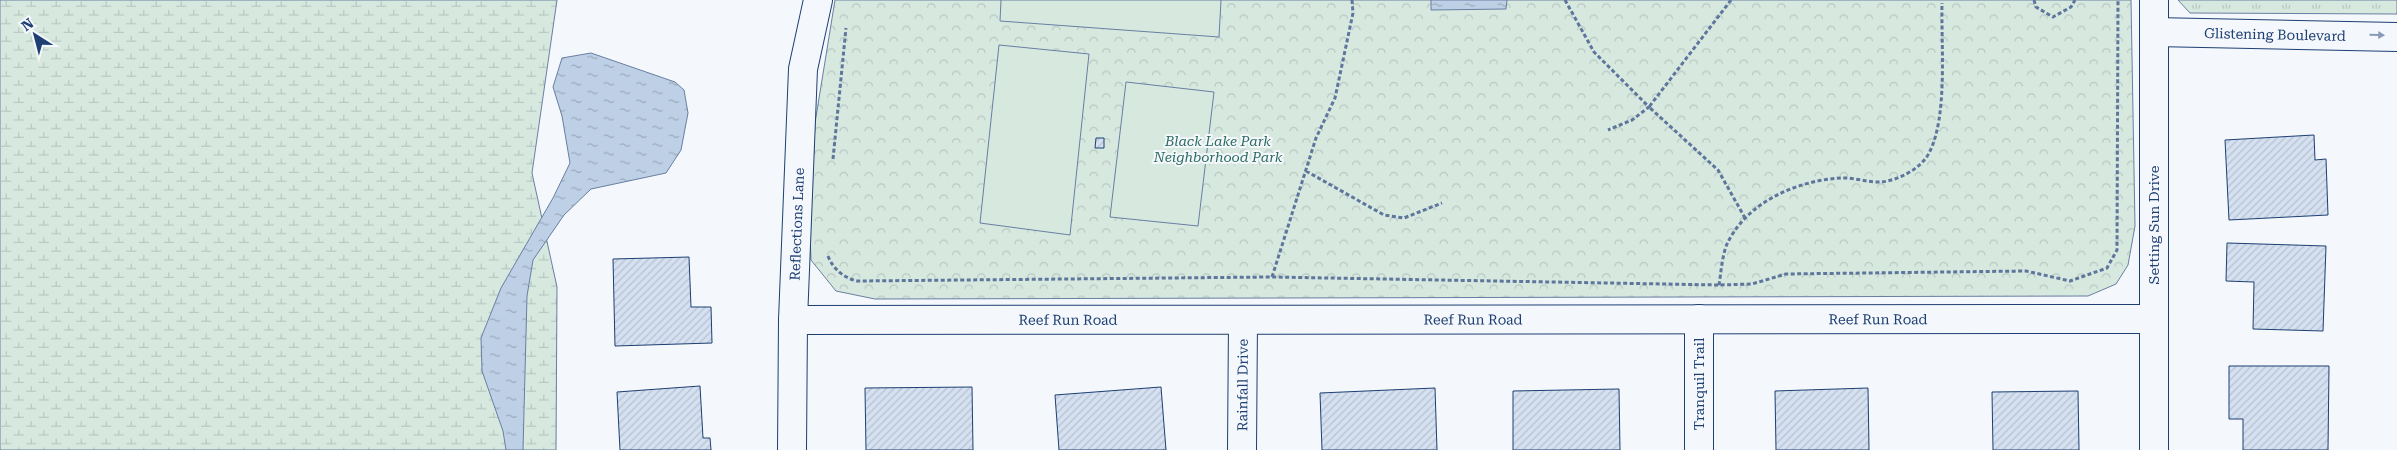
<svg xmlns="http://www.w3.org/2000/svg" width="2397" height="450" viewBox="0 0 2397 450" font-family="'Roboto Serif',serif">
	<style>
		.grass { fill: url(#grass-tufts); stroke: #687fa3 }
		.wetland { fill: url(#wetland-marsh); stroke: #687fa3 }
		.park { fill: url(#park-crowns); stroke: #687fa3 }
		.pitch { fill: #d7e8df; stroke: #687fa3 }
		.water { fill: url(#water-ripples); stroke: #687fa3 }
		.building { fill: url(#building-hatch); stroke: #1d3f73 }
		.lines { fill: none; stroke-linecap: round; stroke-linejoin: round }
		.minor-casing { stroke: #1d3f73; stroke-width: 30 }
		.path { stroke: #5e769c; stroke-width: 3; stroke-dasharray: 4 2.5; stroke-linecap: butt }
		.minor { stroke: #f4f7fb; stroke-width: 28 }
		.oneway { fill: #889bb7 }
		.labels { text-anchor: middle; dominant-baseline: central; stroke-width: 4; stroke-linejoin: round; paint-order: stroke }
		.street-label { font-size: 14px; fill: #1d3f73; stroke: #f4f7fb }
		.park-label { font-size: 14px; font-style: italic; fill: #2c6c60; stroke: #f4f7fb }
	</style>
	<defs>
		<pattern id="grass-tufts" width="24" height="20" patternUnits="userSpaceOnUse" patternTransform="scale(1.25)"><rect width="24" height="20" fill="#d7e8df"/><path d="M3 7l-1-3M5 7V3M7 7l1-3M15 17l-1-3M17 17v-4M19 17l1-3" fill="none" stroke="#b8c8c3"/></pattern>
		<pattern id="wetland-marsh" width="20" height="14" patternUnits="userSpaceOnUse" patternTransform="scale(1.25)"><rect width="20" height="14" fill="#d7e8df"/><path d="M1 5h8M5 5V1M11 12h8M15 12V8" fill="none" stroke="#b8c8c3"/></pattern>
		<pattern id="park-crowns" width="20" height="18" patternUnits="userSpaceOnUse" patternTransform="scale(1.25)"><rect width="20" height="18" fill="#d7e8df"/><path d="M2 6a3 3 0 1 1 6 0M12 15a3 3 0 1 1 6 0" fill="none" stroke="#b8c8c3"/></pattern>
		<pattern id="water-ripples" width="26" height="14" patternUnits="userSpaceOnUse" patternTransform="scale(1.25)"><rect width="26" height="14" fill="#bed0e5"/><path d="M2 4q2-2 4 0t4 0M15 11q2-2 4 0t4 0" fill="none" stroke="#9aaabe"/></pattern>
		<pattern id="building-hatch" width="6" height="6" patternUnits="userSpaceOnUse" patternTransform="scale(1.25)"><rect width="6" height="6" fill="#d5e0f0"/><path d="M-1 1l2-2M0 6l6-6M5 7l2-2" fill="none" stroke="#b6c1d1"/></pattern>
	</defs>
	<rect width="100%" height="100%" fill="#f4f7fb"/>
	<path class="grass" d="M2178 0H2397V14L2190 13Z"/>
	<path class="wetland" d="M0 0H557L532 173 557 287 556 450H0Z"/>
	<path class="park" d="M835 0H2131L2135 226 2128 265 2116 284 2088 296 875 299 836 291 811 260 810 236 815 123Z"/>
	<path class="pitch" d="M1001 0H1221L1219 37 1000 21Z
		M999 45 1089 54 1070 235 980 223Z
		M1126 82 1214 92 1198 226 1110 217Z"/>
	<path class="water" d="M1431 0H1507L1506 9 1431 10Z
		M591 53 675 82 684 90 688 113 681 150 666 173 591 189 564 215 533 260 527 296 523 450H506L503 431 482 371 481 338 501 288 553 198 570 163 562 116 553 87 562 58Z"/>
	<path class="building" d="M2314 135 2315 160 2326 159 2328 215 2229 220 2225 140Z
		M1096 138H1104V148H1095Z
		M2227 243 2326 246 2323 331 2253 329 2254 282 2226 281Z
		M689 257 691 307H711L712 343 615 346 613 259Z
		M2229 366H2329L2328 450H2243V419H2229Z
		M700 386 703 438H710L711 450H620L617 392Z
		M972 387 973 450H866L865 388Z
		M1161 387 1166 450H1059L1055 395Z
		M1435 388 1437 450H1322L1320 393Z
		M1868 388 1869 450H1776L1775 391Z
		M1619 389 1620 450H1513V391Z
		M2078 391 2079 450H1993L1992 392Z"/>
	<g class="lines">
		<defs>
			<g id="minor">
				<path d="M2154 0V450"/>
				<path id="s1" d="M2154 32 2397 37"/>
				<path id="s2" d="M793 320 2154 319"/>
				<path id="s3" d="M792 450 793 320 803 69 818 0"/>
				<path id="s4" d="M1242 450 1243 320"/>
				<path d="M1699 450V319"/>
			</g>
		</defs>
		<use href="#minor" class="minor-casing"/>
		<path class="path" d="M1565 0 1594 52 1649 107 1632 120 1608 130
			M1731 0 1649 107 1718 170 1745 218
			M2034 0 2036 7 2053 17 2071 7 2075 0
			M833 159 846 28
			M1306 171 1384 215 1404 218 1442 203
			M828 256C833 269 844 278 857 281L1272 277 1719 285 1752 284 1786 274 2026 271 2070 281 2107 268 2117 250 2118 0
			M1272 277 1316 138 1335 98 1353 13 1352 0
			M1719 285C1721 273 1722 256 1727 244 1747 202 1796 181 1840 178 1854 177 1868 183 1882 182 1898 180 1921 169 1929 153 1948 117 1941 45 1942 3"/>
		<use href="#minor" class="minor"/>
	</g>
	<defs><path id="oneway-solid" d="M-6-.8H1V-3.2L6.5 0L1 3.2V.8H-6Z" transform="scale(1.25)"/></defs>
	<use class="oneway" href="#oneway-solid" transform="translate(2377 35) rotate(1)"/>
	<g class="labels">
		<g class="street-label">
			<text stroke="none"><textPath href="#s1" startOffset="121">Glistening Boulevard</textPath></text>
			<text stroke="none"><textPath href="#s3" startOffset="226">Reflections Lane</textPath></text>
			<text transform="translate(2154 225) rotate(-90)">Setting Sun Drive</text>
			<text stroke="none"><textPath href="#s2" startOffset="680">Reef Run Road</textPath></text>
			<text stroke="none"><textPath href="#s2" startOffset="1085">Reef Run Road</textPath></text>
			<text stroke="none"><textPath href="#s2" startOffset="275">Reef Run Road</textPath></text>
			<text transform="translate(1699 384) rotate(-90)">Tranquil Trail</text>
			<text stroke="none"><textPath href="#s4" startOffset="65">Rainfall Drive</textPath></text>
		</g>
		<g class="park-label">
			<text x="1218" y="141">Black Lake Park<tspan x="1218" dy="16">Neighborhood Park</tspan></text>
		</g>
	</g>
	<g transform="translate(35 35) rotate(324)" stroke="#f4f7fb" stroke-width="4" paint-order="stroke">
	<path d="M0-4L9 19L0 12L-9 19Z" fill="#1d3f73"/>
	<text y="-8" font-size="14" font-weight="bold" text-anchor="middle" fill="#1d3f73">N</text>
	</g>
</svg>
